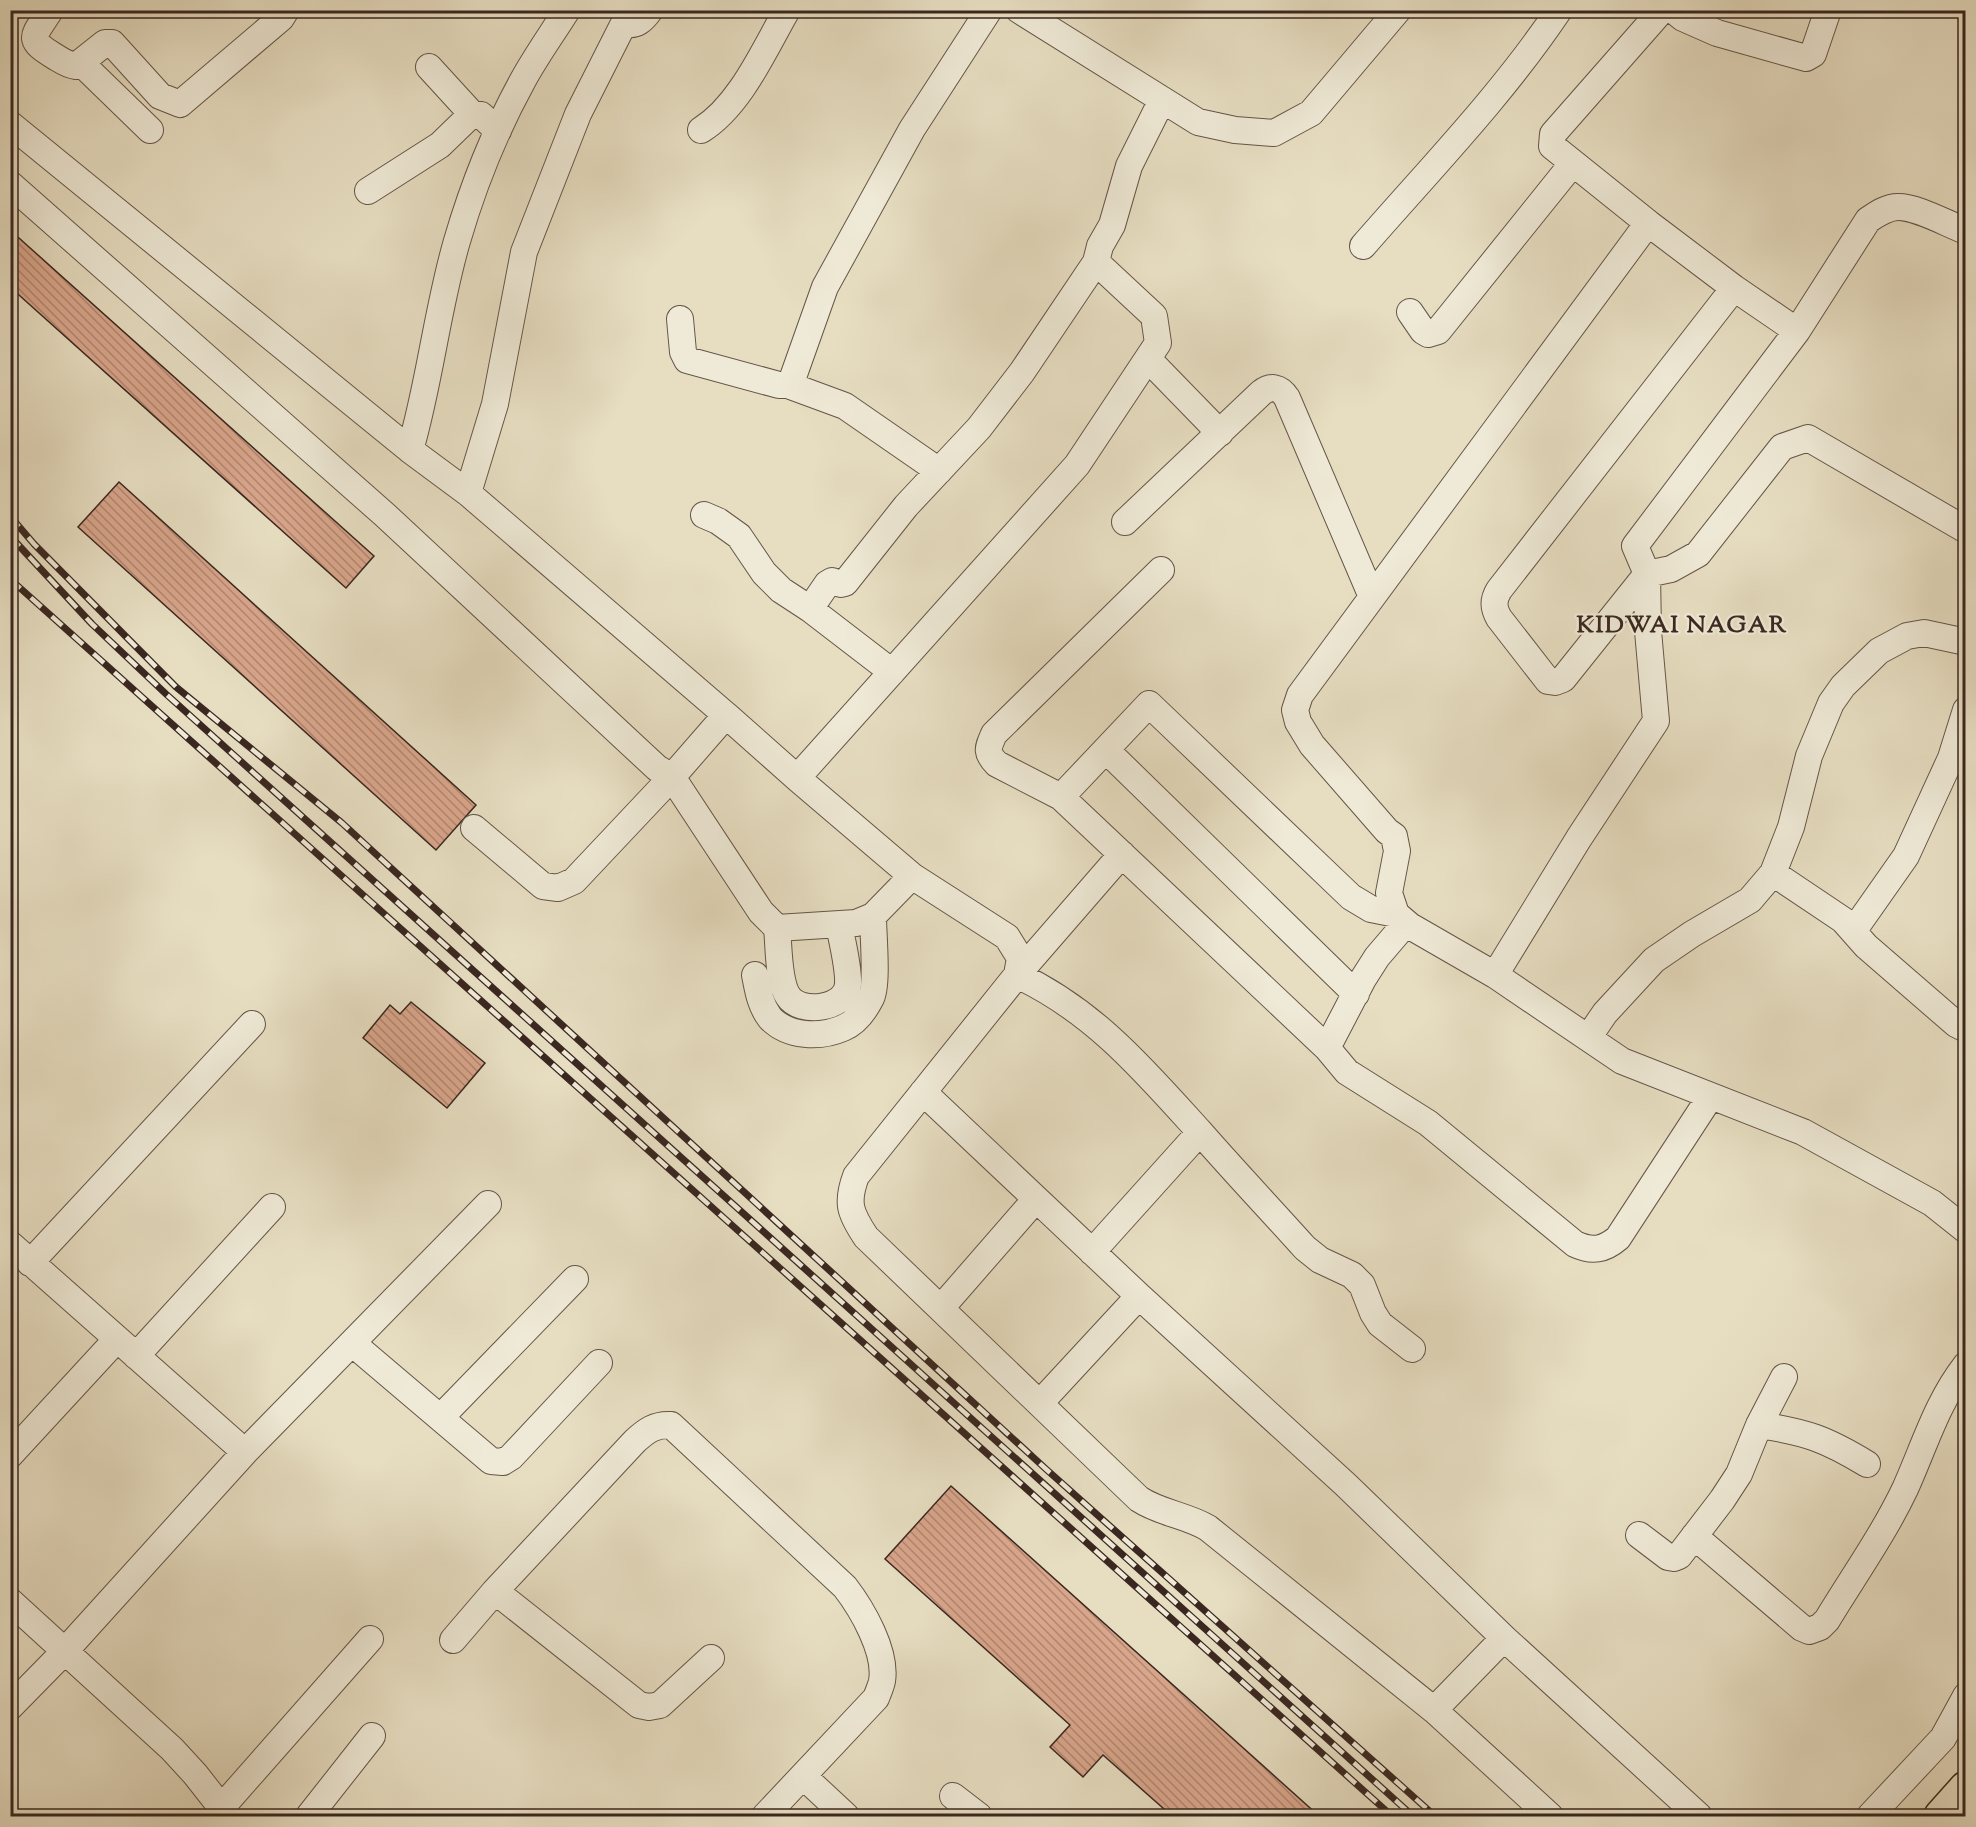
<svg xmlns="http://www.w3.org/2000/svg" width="1976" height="1827" viewBox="0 0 1976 1827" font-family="'Sorts Mill Goudy',serif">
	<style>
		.building { fill: url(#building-back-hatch); stroke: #3a2720; stroke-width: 1.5 }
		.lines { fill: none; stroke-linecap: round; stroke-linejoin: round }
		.minor-casing { stroke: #655548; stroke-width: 28 }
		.major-casing { stroke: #3a2720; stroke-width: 36 }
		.minor { stroke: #efead7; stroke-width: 26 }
		.major { stroke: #e7dec2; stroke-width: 33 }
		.rail-casing { stroke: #3a2720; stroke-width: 7 }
		.rail { stroke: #efead7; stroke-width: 4.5; stroke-dasharray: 14; stroke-linecap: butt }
		.labels { text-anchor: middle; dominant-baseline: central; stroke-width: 4.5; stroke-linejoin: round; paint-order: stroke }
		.district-label { font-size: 24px; font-weight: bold; letter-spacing: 1.5px; fill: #3a2720; stroke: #efead7 }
	</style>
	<defs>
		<pattern id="building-back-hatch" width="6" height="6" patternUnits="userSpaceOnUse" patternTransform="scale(1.5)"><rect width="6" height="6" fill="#d9a58b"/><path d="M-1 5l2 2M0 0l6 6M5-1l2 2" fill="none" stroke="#b18671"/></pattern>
	</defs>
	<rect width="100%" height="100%" fill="#e7dec2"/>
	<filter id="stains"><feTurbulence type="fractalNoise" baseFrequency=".00333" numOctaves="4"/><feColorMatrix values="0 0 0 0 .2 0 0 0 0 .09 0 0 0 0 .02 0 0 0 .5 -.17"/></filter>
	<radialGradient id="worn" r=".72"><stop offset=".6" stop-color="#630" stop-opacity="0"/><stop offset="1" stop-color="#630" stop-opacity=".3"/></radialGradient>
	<path class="building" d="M10 230 374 556 346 588 10 287Z
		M119 482 476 805 436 850 78 527Z
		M411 1002 485 1063 447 1108 363 1038 390 1005 400 1014Z
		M951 1486 1319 1816H1172L1103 1755 1083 1777 1050 1747 1070 1725 885 1559Z"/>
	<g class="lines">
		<defs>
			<path id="minor" d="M47 10 49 12C33 37 26 39 54 56 61 60 67 65 76 66L105 43H112L160 96 180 104 281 18 286 10
				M1019 10 1198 122 1235 130 1274 133 1311 113 1398 10
				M1673 10 1683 18 1717 33 1806 58 1813 54 1828 10
				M81 63 150 130
				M429 67 472 114
				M10 124 410 450 468 493 726 715
				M701 130C740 106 764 50 787 10
				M10 184 385 515 657 768 672 777 726 715 797 778 1077 465 1158 343 1154 316 1096 262
				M368 191 440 145 472 114 481 115 498 131
				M1648 223 1734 288 1797 331 1868 220C1877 214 1887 207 1898 207 1918 207 1947 224 1966 231
				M1363 246C1430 169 1502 95 1559 10
				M1734 288 1499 590C1493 600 1493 607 1499 618L1548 681 1555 682 1563 679 1647 574 1635 546 1797 331
				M1410 312 1423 331 1428 334 1438 331 1573 163
				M680 319 683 352 687 360 779 385H788L792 380 825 287 912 129 989 10
				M1148 359 1220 433
				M788 385 845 406 939 471
				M410 450C430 382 437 309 457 241 473 186 495 131 523 80 536 56 552 34 567 10
				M468 493 495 404 524 252 578 114 624 23C636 27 643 20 650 10
				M704 515 718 521 739 536 764 573 781 590 810 609 892 672
				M1125 522 1261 393C1271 385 1280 387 1287 398L1372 597
				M1966 530 1808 438 1782 447 1698 554 1671 569 1647 574 1648 631 1656 721 1579 838 1495 975 1622 1061 1803 1132 1932 1203 1966 1230
				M810 609 827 584 832 581 841 584 845 583 906 506 979 428 1022 372 1096 262 1100 246 1112 225 1129 166 1162 100
				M1106 750 1356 994
				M797 778 912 876 1007 937 1020 958 1017 975 856 1176C846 1203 850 1213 866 1237L1139 1499C1160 1513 1186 1515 1208 1528L1434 1710 1550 1816
				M1061 797 997 764C985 752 988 748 994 734L1161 570
				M474 828 543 886 558 888 574 881 672 777 761 912 777 928 856 923 873 916 912 876
				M1122 854 1017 975C1094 1011 1144 1070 1200 1132 1234 1171 1270 1209 1305 1248L1320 1260 1352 1275 1362 1285 1373 1313 1380 1324 1412 1349
				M1773 873 1843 920 1866 946 1956 1024 1966 1029
				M1396 914 1371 909 1351 897 1149 704 1061 797 1327 1048 1363 979 1377 957 1406 923
				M777 928C779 947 778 981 788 996 800 1015 847 1009 848 984 849 968 842 941 839 925
				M1854 930 1906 856 1951 758 1966 710
				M755 975C758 990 760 1005 770 1018 788 1037 820 1038 843 1028 855 1023 865 1010 871 998 878 985 873 934 873 916
				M1495 975 1410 926 1396 914 1389 893 1397 851 1394 836 1387 831 1312 745 1298 722 1295 710 1300 695 1648 223 1552 146 1553 134 1662 10
				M1588 1038 1605 1013 1654 960 1692 934 1750 900 1773 873 1791 827 1809 756 1831 703 1843 686 1879 651 1907 636 1924 633 1966 642
				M1327 1048 1347 1072 1428 1123 1575 1244C1592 1252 1604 1250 1618 1238L1710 1097
				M923 1092 1139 1296 1346 1485 1504 1638 1699 1816
				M10 1244 245 1452
				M1092 1252 1200 1132
				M30 1263 252 1024
				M941 1308 1036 1199
				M352 1343 491 1461 503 1462 511 1457 599 1363
				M136 1356 272 1207
				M1040 1403 1139 1296
				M441 1417 575 1279
				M1759 1425C1806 1432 1826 1439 1867 1464
				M10 1455 117 1339
				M1639 1535 1668 1557 1674 1558 1679 1556 1722 1500 1739 1474 1759 1425 1784 1377
				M1694 1536 1802 1628 1809 1631 1820 1627 1827 1620C1853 1577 1883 1535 1905 1489 1924 1447 1937 1402 1966 1365
				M495 1591 639 1705 649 1707 660 1705 711 1658
				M10 1601 172 1749 195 1774 228 1816
				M453 1640 495 1591 635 1441C646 1431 655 1424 671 1425L845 1587C862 1609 887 1652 882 1681 881 1686 878 1693 876 1698L765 1816
				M10 1707 64 1652 245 1452 488 1204
				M1434 1710 1504 1638
				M803 1776 846 1816
				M953 1796 979 1816
				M222 1807 370 1639
				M309 1816 372 1736
				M1870 1816 1943 1738 1966 1696"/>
			<path id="major" d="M1941 1816 1966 1788"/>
		</defs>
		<use href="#minor" class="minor-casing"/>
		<use href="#major" class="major-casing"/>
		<use href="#minor" class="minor"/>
		<use href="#major" class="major"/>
		<defs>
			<path id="rail" d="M10 516 34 544 176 687 342 823 1047 1470 1435 1816
				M10 536 92 624 166 694 1413 1816
				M10 579 1392 1816"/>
		</defs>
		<use href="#rail" class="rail-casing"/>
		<use href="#rail" class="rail"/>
	</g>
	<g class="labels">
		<g class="district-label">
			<text x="1682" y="626">KIDWAI NAGAR</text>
		</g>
	</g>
	<rect width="1976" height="1827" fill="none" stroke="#e7dec2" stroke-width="36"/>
	<rect x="12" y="12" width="1952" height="1803" fill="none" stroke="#3a2720" stroke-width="3"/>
	<rect x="18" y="18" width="1940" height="1791" fill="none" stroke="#3a2720" stroke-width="1.5"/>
	<rect width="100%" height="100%" filter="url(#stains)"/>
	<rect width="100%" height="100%" fill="url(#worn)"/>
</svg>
